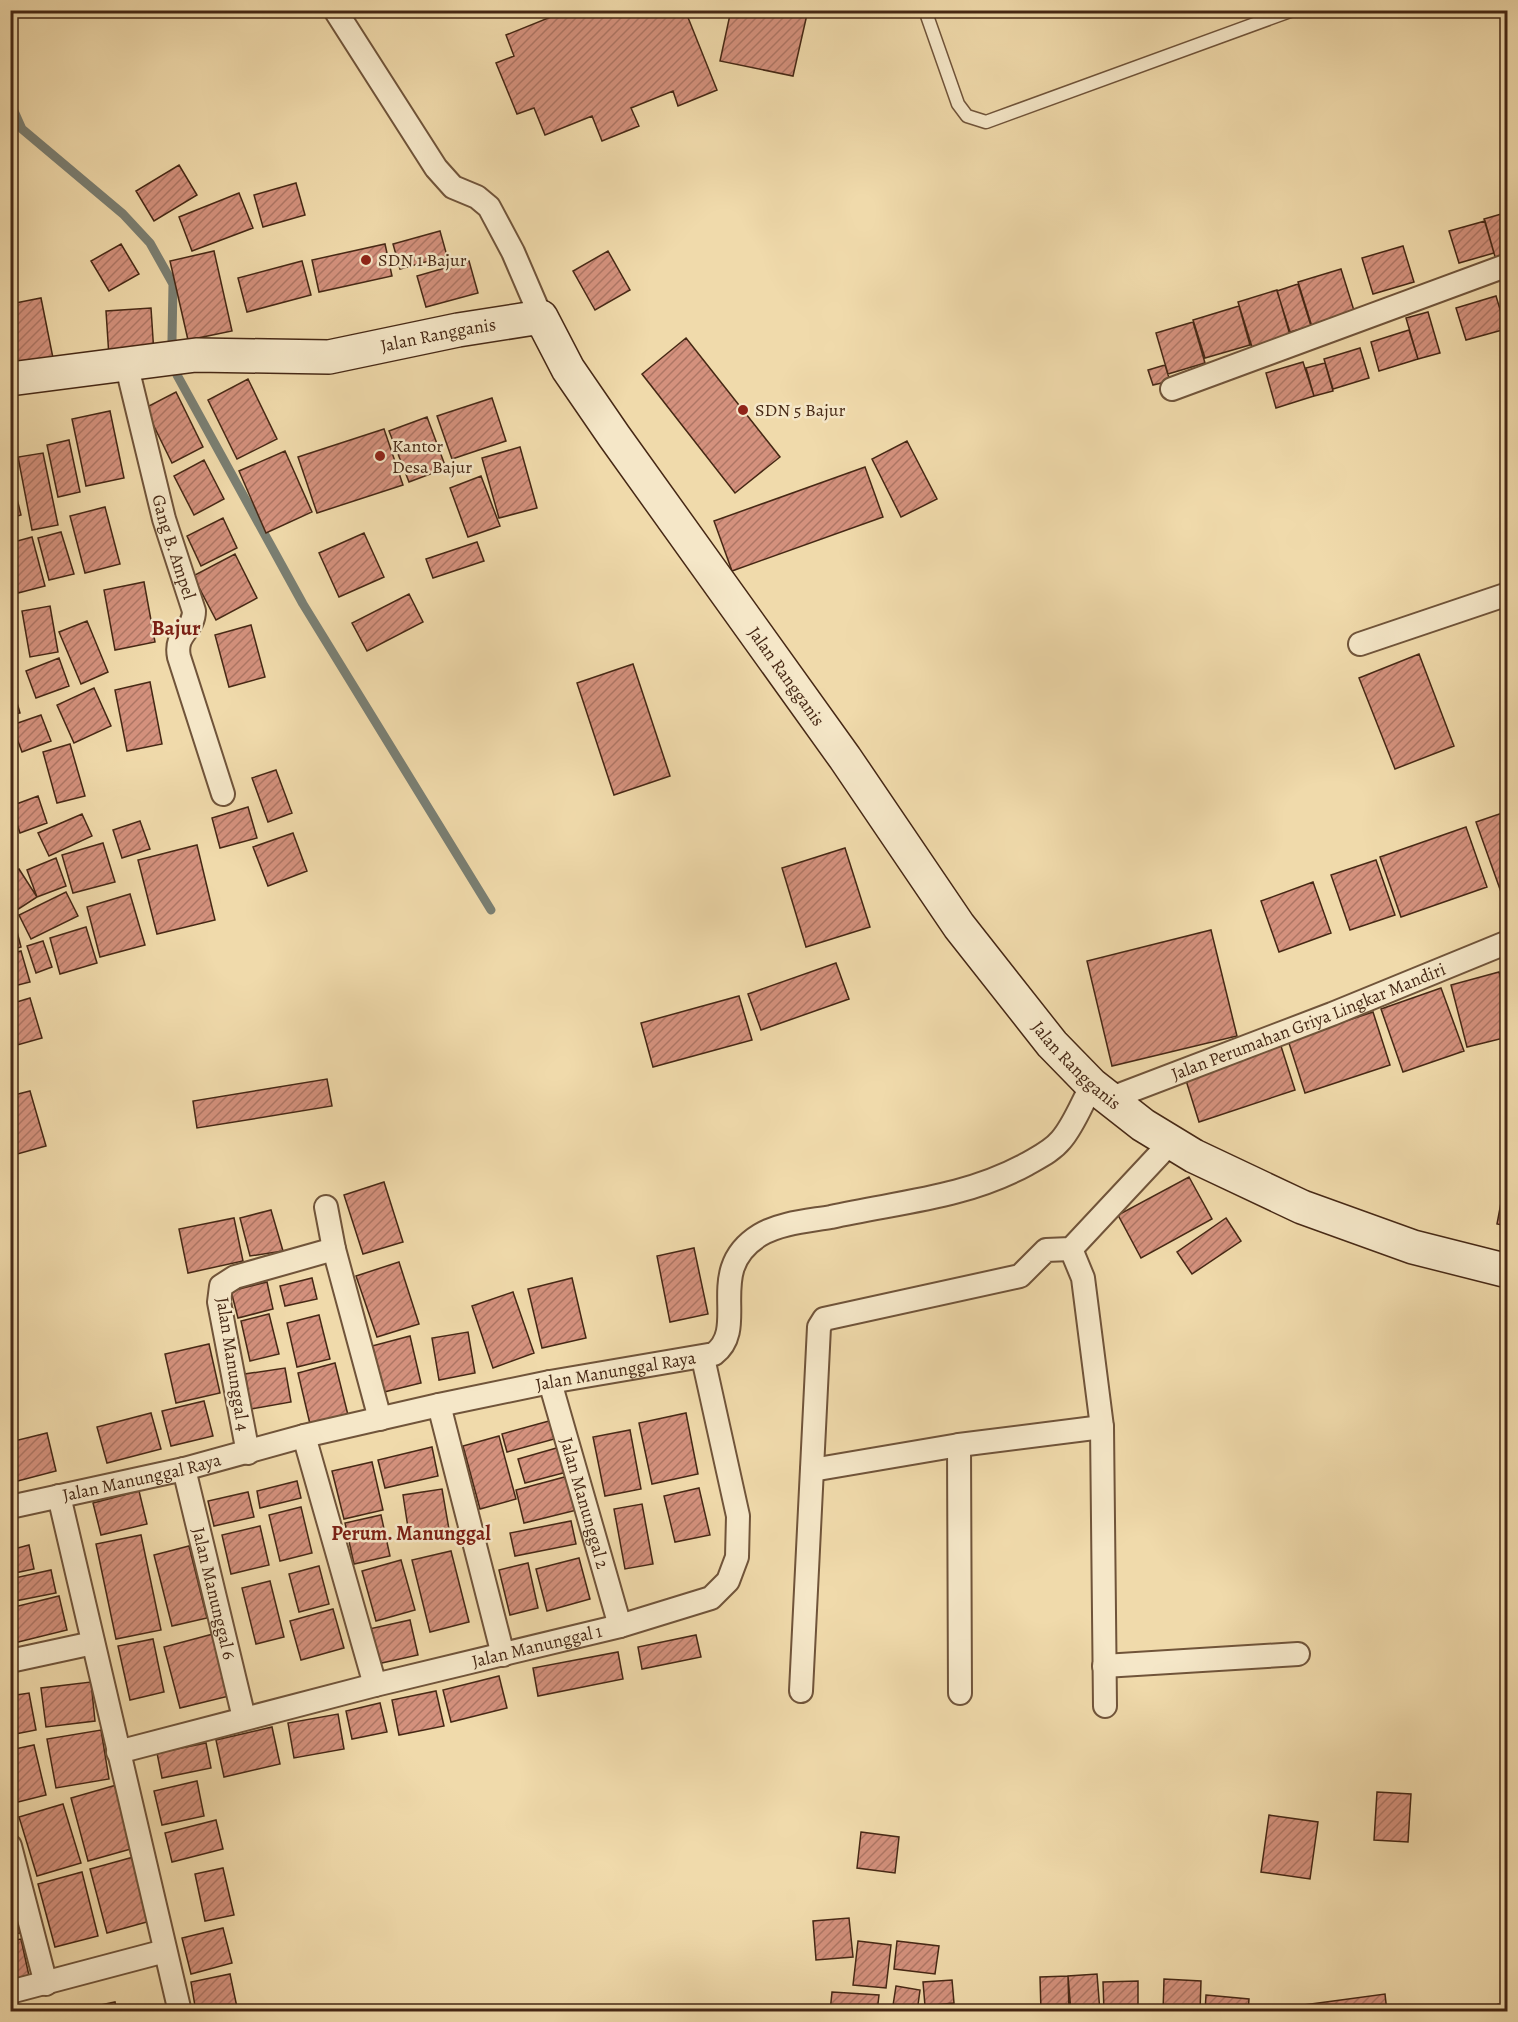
<svg xmlns="http://www.w3.org/2000/svg" width="1518" height="2022" viewBox="0 0 1518 2022" font-family="Alegreya,serif">
	<style>
		.lines { fill: none; stroke-linecap: round; stroke-linejoin: round }
		.stream { stroke: #7a7f73; stroke-width: 9 }
		.building { fill: url(#building-hatch); stroke: #462815; stroke-width: 1.5 }
		.lane-casing { stroke: #70543a; stroke-width: 15 }
		.street-casing { stroke: #70543a; stroke-width: 26 }
		.secondary-casing { stroke: #462815; stroke-width: 36 }
		.path { stroke: #462815; stroke-width: 4; stroke-dasharray: 1.5 3; stroke-linecap: butt }
		.lane { stroke: #f5e7c8; stroke-width: 12 }
		.street { stroke: #f5e7c8; stroke-width: 22 }
		.secondary { stroke: #f5e7c8; stroke-width: 33 }
		.poi-dot { fill: #8f2418; stroke: #f5e7c8; stroke-width: 2 }
		.labels { text-anchor: middle; dominant-baseline: central; stroke-width: 5; stroke-linejoin: round; paint-order: stroke }
		.poi-label { font-size: 18px; fill: #462815; stroke: #f5e7c8; text-anchor: start }
		.street-label { font-size: 18px; fill: #462815; stroke: #f5e7c8 }
		.neighbourhood-label { font-size: 20px; font-weight: bold; fill: #7a1f14; stroke: #f5e7c8 }
		.quarter-label { font-size: 21px; font-weight: bold; fill: #7a1f14; stroke: #f5e7c8 }
	</style>
	<defs>
		<pattern id="building-hatch" width="6" height="6" patternUnits="userSpaceOnUse" patternTransform="scale(1.5)"><rect width="6" height="6" fill="#d4917d"/><path d="M-1 1l2-2M0 6l6-6M5 7l2-2" fill="none" stroke="#ae7665"/></pattern>
	</defs>
	<rect width="100%" height="100%" fill="#f0daab"/>
	<filter id="stains"><feTurbulence type="fractalNoise" baseFrequency=".00333" numOctaves="4"/><feColorMatrix values="0 0 0 0 .2 0 0 0 0 .09 0 0 0 0 .02 0 0 0 .5 -.17"/></filter>
	<radialGradient id="worn" r=".72"><stop offset=".6" stop-color="#630" stop-opacity="0"/><stop offset="1" stop-color="#630" stop-opacity=".3"/></radialGradient>
	<g class="lines">
		<path class="stream" d="M10 102 22 129 123 214 150 243 173 284 172 340 177 375 303 604 491 910"/>
	</g>
	<path class="building" d="M568 10H685L717 90 678 106 673 91 631 108 639 126 602 141 592 116 545 135 534 108 517 114 496 63 514 56 506 35Z
		M731 10H808L793 76 720 61Z
		M179 165 197 195 154 221 136 191Z
		M296 183 305 215 263 227 254 195Z
		M239 193 253 228 192 251 179 217Z
		M1508 212V257L1496 260 1484 219Z
		M1485 221 1494 253 1459 263 1449 231Z
		M440 231 447 256 400 269 393 244Z
		M121 244 139 274 109 291 91 261Z
		M385 244 392 276 319 292 312 260Z
		M1403 246 1414 282 1373 294 1362 258Z
		M214 251 232 331 188 340 170 261Z
		M608 251 630 290 595 310 573 271Z
		M302 261 311 295 247 312 238 278Z
		M469 261 478 293 426 307 417 276Z
		M1341 269 1356 317 1313 330 1298 282Z
		M1298 284 1311 326 1290 332 1277 291Z
		M1277 290 1290 335 1252 347 1238 302Z
		M1496 296 1506 329 1466 340 1456 308Z
		M41 298 55 368 19 375 10 332V304Z
		M1239 306 1250 345 1205 358 1193 320Z
		M151 308 154 354 109 357 106 311Z
		M1428 312 1440 353 1418 359 1406 318Z
		M1193 322 1205 363 1168 374 1156 333Z
		M1409 330 1418 359 1379 371 1371 342Z
		M686 338 780 457 735 493 642 374Z
		M1360 348 1369 378 1333 389 1324 359Z
		M1303 362 1314 396 1276 408 1266 373Z
		M1325 363 1333 391 1314 396 1306 368Z
		M1165 365 1170 381 1153 385 1148 370Z
		M248 379 277 439 237 459 208 400Z
		M176 392 203 447 172 463 145 408Z
		M492 398 506 441 452 459 437 416Z
		M110 411 124 478 86 486 72 419Z
		M427 417 446 468 409 482 389 431Z
		M384 429 403 485 317 513 298 457Z
		M69 440 80 492 58 497 47 445Z
		M907 441 937 499 901 517 872 459Z
		M520 447 537 508 499 518 482 458Z
		M285 451 312 512 266 533 239 471Z
		M43 453 58 525 32 530 18 457Z
		M204 460 224 499 194 515 174 476Z
		M865 467 883 517 732 571 714 521Z
		M10 470 21 515 10 518Z
		M481 476 500 526 468 537 450 488Z
		M105 507 120 564 85 573 70 516Z
		M223 518 237 548 201 566 187 536Z
		M61 532 74 574 49 580 38 538Z
		M364 533 384 577 339 597 319 553Z
		M32 537 45 586 18 593 10 561V543Z
		M477 542 484 561 433 578 426 559Z
		M235 554 257 598 216 620 193 576Z
		M144 582 155 642 115 650 104 590Z
		M409 594 423 622 367 651 352 623Z
		M50 606 58 652 30 657 22 611Z
		M87 621 108 672 81 684 59 632Z
		M251 625 265 677 229 687 215 635Z
		M1419 654 1454 746 1395 769 1359 678Z
		M59 658 69 686 36 698 26 671Z
		M633 664 670 776 614 795 577 683Z
		M10 679 20 713 10 715Z
		M150 682 162 744 127 751 115 690Z
		M94 688 111 726 74 743 57 705Z
		M41 715 51 741 22 752 12 725Z
		M70 744 85 796 57 803 43 752Z
		M276 770 292 813 268 822 252 778Z
		M38 796 47 823 20 833 11 806Z
		M248 807 257 838 220 848 212 818Z
		M1508 811V890L1501 892 1476 822Z
		M82 814 92 836 49 856 38 833Z
		M140 821 150 849 122 858 113 830Z
		M1466 827 1487 887 1401 917 1380 857Z
		M293 833 307 871 268 886 253 847Z
		M103 843 115 882 73 893 62 855Z
		M197 845 215 920 157 934 138 860Z
		M845 848 870 927 806 947 782 868Z
		M56 858 66 886 37 897 27 870Z
		M1376 860 1395 915 1350 930 1331 875Z
		M19 869 37 897 17 910 10 901V874Z
		M1313 882 1331 933 1279 952 1261 901Z
		M66 892 78 916 31 939 19 915Z
		M130 894 145 945 100 957 87 907Z
		M15 924 21 947 10 950V925Z
		M86 927 97 963 60 974 50 938Z
		M1211 930 1237 1036 1112 1066 1087 961Z
		M43 941 52 967 36 973 27 946Z
		M21 951 30 982 10 987V954Z
		M836 963 849 999 761 1030 748 994Z
		M1499 972 1508 1006V1037L1467 1047 1451 985Z
		M1441 988 1464 1051 1403 1072 1381 1009Z
		M739 996 752 1040 653 1067 641 1023Z
		M30 998 42 1038 10 1047V1004Z
		M1373 1012 1390 1065 1305 1093 1288 1040Z
		M1280 1043 1295 1090 1199 1122 1184 1074Z
		M327 1079 332 1106 197 1128 193 1101Z
		M30 1091 46 1146 10 1156V1096Z
		M1507 1171H1508V1226L1497 1224Z
		M1189 1177 1212 1219 1141 1258 1118 1215Z
		M384 1182 403 1242 363 1254 344 1195Z
		M271 1210 283 1251 250 1256 240 1218Z
		M234 1218 243 1261 188 1273 179 1229Z
		M1226 1218 1241 1241 1192 1274 1177 1252Z
		M694 1248 708 1314 670 1322 657 1256Z
		M399 1262 419 1324 377 1337 356 1276Z
		M312 1278 317 1299 285 1306 280 1286Z
		M572 1278 586 1338 542 1348 528 1289Z
		M267 1282 273 1309 238 1318 231 1291Z
		M513 1292 534 1353 493 1368 472 1306Z
		M269 1314 279 1354 250 1361 241 1321Z
		M319 1315 330 1359 297 1367 287 1323Z
		M468 1332 475 1373 439 1380 432 1338Z
		M410 1336 421 1383 384 1392 372 1346Z
		M209 1344 220 1393 176 1403 165 1354Z
		M335 1363 348 1415 310 1424 298 1373Z
		M285 1368 291 1402 251 1409 245 1374Z
		M204 1401 213 1436 171 1446 162 1411Z
		M151 1413 161 1449 107 1463 97 1427Z
		M686 1413 698 1474 652 1484 639 1423Z
		M560 1418 565 1436 507 1452 502 1434Z
		M630 1430 641 1489 605 1496 593 1437Z
		M47 1433 56 1471 10 1483V1442Z
		M499 1436 516 1499 480 1509 463 1446Z
		M432 1447 438 1476 385 1488 378 1460Z
		M560 1447 567 1472 525 1483 518 1459Z
		M372 1462 383 1510 344 1519 332 1471Z
		M572 1475 581 1509 524 1523 516 1490Z
		M297 1481 301 1498 260 1508 257 1491Z
		M699 1488 710 1535 675 1542 664 1496Z
		M442 1489 450 1535 410 1541 403 1495Z
		M139 1491 147 1524 101 1535 93 1503Z
		M248 1492 254 1517 214 1526 208 1501Z
		M642 1504 653 1564 625 1569 614 1509Z
		M301 1507 312 1553 280 1561 269 1515Z
		M381 1515 390 1556 354 1564 345 1523Z
		M571 1521 576 1544 515 1556 510 1533Z
		M260 1526 269 1565 231 1574 222 1535Z
		M141 1535 161 1630 116 1639 96 1544Z
		M29 1545 34 1569 10 1574V1550Z
		M189 1546 207 1618 172 1626 154 1555Z
		M451 1551 469 1622 430 1632 412 1560Z
		M579 1558 590 1599 547 1611 536 1569Z
		M401 1560 415 1610 376 1621 362 1571Z
		M528 1563 538 1608 510 1615 499 1570Z
		M319 1566 329 1604 299 1612 289 1574Z
		M51 1570 56 1593 10 1602V1579Z
		M270 1581 284 1637 256 1644 242 1588Z
		M59 1596 67 1630 10 1644V1608Z
		M333 1609 344 1648 301 1660 290 1621Z
		M410 1620 418 1655 377 1664 369 1629Z
		M213 1634 229 1696 180 1708 164 1647Z
		M696 1635 701 1657 642 1669 638 1647Z
		M153 1639 164 1692 130 1700 118 1646Z
		M618 1652 623 1679 538 1696 533 1668Z
		M499 1676 507 1708 451 1722 443 1690Z
		M91 1682 95 1721 46 1727 41 1688Z
		M436 1691 444 1726 399 1735 392 1700Z
		M29 1693 36 1730 10 1735V1696Z
		M380 1703 387 1732 352 1739 346 1711Z
		M338 1714 344 1749 294 1758 288 1723Z
		M272 1727 280 1764 224 1777 216 1740Z
		M101 1730 109 1779 56 1788 47 1739Z
		M206 1743 211 1768 162 1778 157 1753Z
		M34 1745 46 1795 10 1804V1750Z
		M197 1781 204 1816 162 1825 154 1791Z
		M120 1784 138 1847 88 1861 71 1798Z
		M1377 1792 1411 1794 1408 1842 1374 1840Z
		M63 1804 81 1863 37 1876 19 1817Z
		M1269 1815 1318 1822 1310 1879 1261 1872Z
		M216 1820 223 1849 172 1862 165 1833Z
		M861 1832 899 1837 895 1873 857 1868Z
		M137 1856 154 1920 107 1933 90 1869Z
		M223 1868 234 1915 205 1921 195 1874Z
		M82 1872 98 1936 55 1947 38 1884Z
		M10 1887 20 1933 10 1935Z
		M849 1918 853 1957 816 1960 813 1921Z
		M223 1928 232 1963 191 1974 182 1938Z
		M21 1939 31 1985 10 1990V1941Z
		M858 1941 891 1945 886 1988 853 1985Z
		M897 1941 939 1946 935 1974 894 1969Z
		M230 1974 238 2012H196L191 1982Z
		M1097 1974 1100 2012H1071L1068 1976Z
		M1068 1976 1069 2011H1041L1040 1977Z
		M1164 1979 1201 1981 1200 2012H1163Z
		M952 1980 954 2003 925 2006 923 1982Z
		M1138 1981V2012H1104L1103 1982Z
		M896 1986 920 1990 917 2012H892Z
		M832 1992 879 1995 877 2012H830Z
		M1385 1994 1387 2012H1289V2007Z
		M1206 1995 1249 1999 1248 2012H1205Z
		M115 2002 117 2012H68Z
		M155 2005 157 2012H126Z
		M1007 2006 1036 2008 1035 2012H1007Z
		M963 2009 1002 2012H962Z"/>
	<g class="lines">
		<defs>
			<path id="lane" d="M925 10 958 104 967 116 986 122 1293 10"/>
			<g id="street">
				<path d="M335 10 436 168 453 187 477 197 489 207 513 252 541 317"/>
				<path id="s1" d="M126 363 164 519 194 611C194 631 174 633 179 657L223 794"/>
				<path d="M1172 389 1508 265"/>
				<path d="M1360 644 1508 594"/>
				<path id="s2" d="M1109 1099 1332 1014 1508 942"/>
				<path d="M326 1207 334 1249 380 1419"/>
				<path d="M1071 1249 1083 1278 1102 1427 1105 1706"/>
				<path id="s3" d="M550 1382 620 1626"/>
				<path d="M439 1405 503 1655"/>
				<path d="M304 1436 375 1685"/>
				<path d="M959 1445 960 1693"/>
				<path d="M248 1453 219 1302 221 1286 235 1277 334 1249"/>
				<path id="s4" d="M184 1469 244 1718"/>
				<path d="M812 1470 959 1445 1102 1427"/>
				<path d="M59 1496 180 2012"/>
				<path id="s5" d="M10 1507 184 1469 304 1436 439 1405 550 1382 714 1354C750 1327 703 1270 760 1235 780 1223 808 1221 831 1217 898 1202 965 1198 1027 1164 1039 1157 1052 1151 1061 1140 1074 1125 1082 1103 1092 1085"/>
				<path d="M10 1661 93 1643"/>
				<path d="M1104 1666 1298 1654"/>
				<path d="M801 1691 819 1327 824 1319 1020 1276 1046 1250 1071 1249 1171 1142"/>
				<path id="s6" d="M118 1752 375 1685 620 1626 711 1598 728 1581 737 1557 738 1516 703 1358"/>
				<path d="M10 1846 46 1984"/>
				<path d="M10 1992 165 1951"/>
			</g>
			<g id="secondary">
				<path id="s7" d="M10 379 196 355 329 357 458 330 541 317 568 369 614 436 845 758 959 926 1052 1044 1092 1085 1143 1125 1194 1156 1302 1207 1413 1247 1508 1271"/>
			</g>
		</defs>
		<use href="#lane" class="lane-casing"/>
		<use href="#street" class="street-casing"/>
		<use href="#secondary" class="secondary-casing"/>
		<path class="path" d="M1481 2012 1508 2002"/>
		<use href="#lane" class="lane"/>
		<use href="#street" class="street"/>
		<use href="#secondary" class="secondary"/>
	</g>
	<g class="poi-dot">
		<circle cx="366" cy="260" r="6"/>
		<circle cx="743" cy="410" r="6"/>
		<circle cx="380" cy="456" r="6"/>
	</g>
	<g class="labels">
		<g class="poi-label">
			<text x="378" y="260">SDN 1 Bajur</text>
			<text x="755" y="410">SDN 5 Bajur</text>
			<text x="392" y="446">Kantor<tspan x="392" dy="21">Desa Bajur</tspan></text>
		</g>
		<g class="street-label">
			<text stroke="none"><textPath href="#s7" startOffset="432">Jalan Rangganis</textPath></text>
			<text stroke="none"><textPath href="#s1" startOffset="190">Gang B. Ampel</textPath></text>
			<text stroke="none"><textPath href="#s7" startOffset="972">Jalan Rangganis</textPath></text>
			<text stroke="none"><textPath href="#s2" startOffset="214">Jalan Perumahan Griya Lingkar Mandiri</textPath></text>
			<text stroke="none"><textPath href="#s7" startOffset="1458">Jalan Rangganis</textPath></text>
			<text transform="translate(233 1364) rotate(81)">Jalan Manunggal 4</text>
			<text stroke="none"><textPath href="#s5" startOffset="621">Jalan Manunggal Raya</textPath></text>
			<text stroke="none"><textPath href="#s5" startOffset="135">Jalan Manunggal Raya</textPath></text>
			<text stroke="none"><textPath href="#s3" startOffset="126">Jalan Manunggal 2</textPath></text>
			<text stroke="none"><textPath href="#s4" startOffset="128">Jalan Manunggal 6</textPath></text>
			<text stroke="none"><textPath href="#s6" startOffset="432">Jalan Manunggal 1</textPath></text>
		</g>
		<g class="neighbourhood-label">
			<text x="411" y="1533">Perum. Manunggal</text>
		</g>
		<g class="quarter-label">
			<text x="176" y="628">Bajur</text>
		</g>
	</g>
	<rect width="1518" height="2022" fill="none" stroke="#f0daab" stroke-width="36"/>
	<rect x="12" y="12" width="1494" height="1998" fill="none" stroke="#462815" stroke-width="3"/>
	<rect x="18" y="18" width="1482" height="1986" fill="none" stroke="#462815" stroke-width="1.5"/>
	<rect width="100%" height="100%" filter="url(#stains)"/>
	<rect width="100%" height="100%" fill="url(#worn)"/>
</svg>
